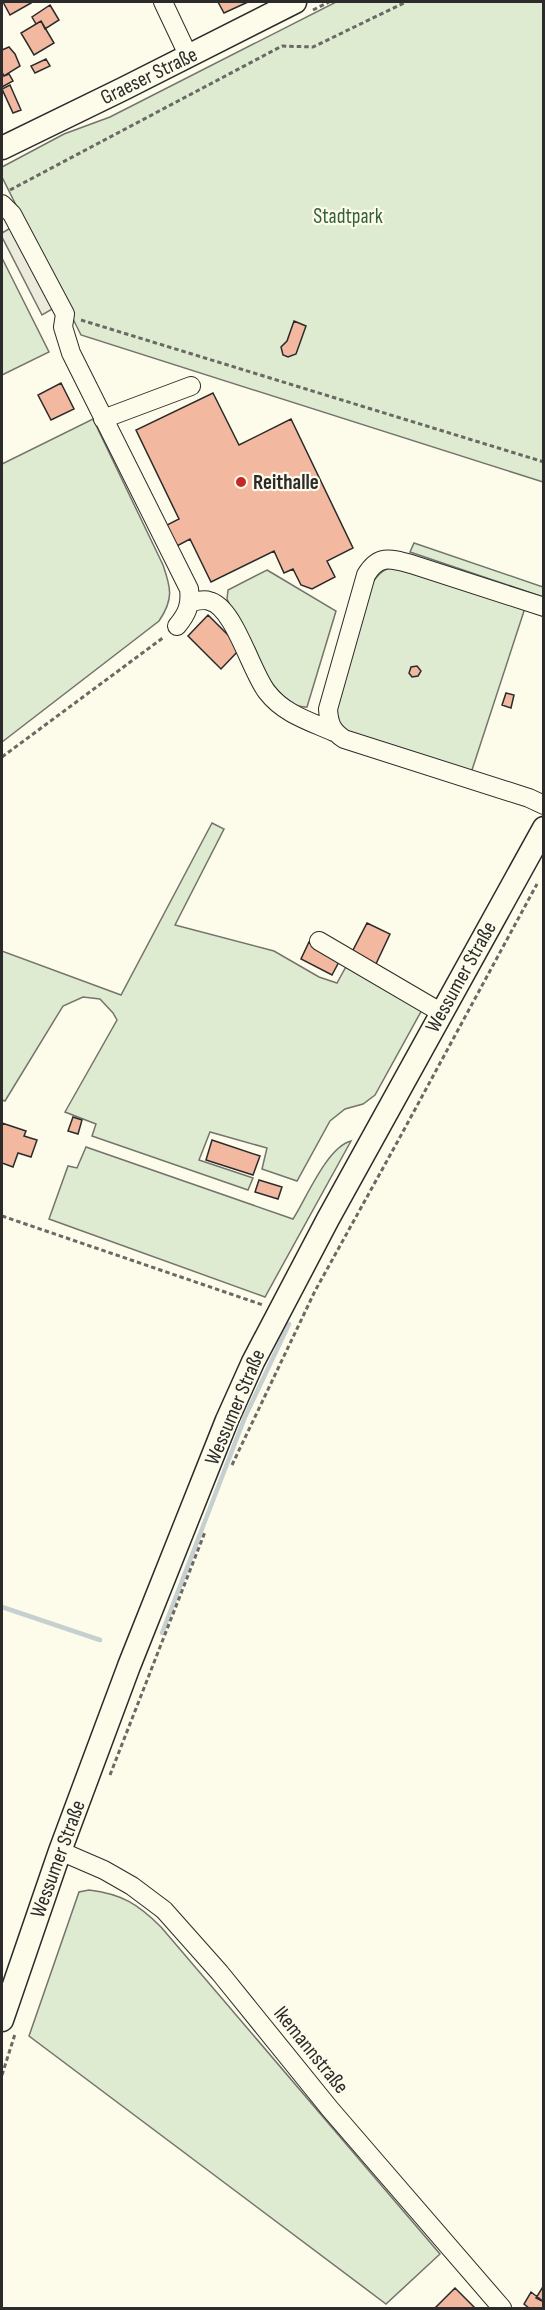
<svg xmlns="http://www.w3.org/2000/svg" width="545" height="2310" viewBox="0 0 545 2310" font-family="'Sofia Sans Condensed',sans-serif">
	<style>
		.green { fill: #deebd1; stroke: #74746e; stroke-width: 1.5 }
		.parking { fill: #eceadb; stroke: #74746e; stroke-width: 1.5 }
		.lines { fill: none; stroke-linecap: round; stroke-linejoin: round }
		.stream { stroke: #c7d0d0; stroke-width: 4.5 }
		.building { fill: #f2b8a0; stroke: #2b2b2b; stroke-width: 1.5 }
		.minor-casing { stroke: #2b2b2b; stroke-width: 20 }
		.major-casing { stroke: #2b2b2b; stroke-width: 25 }
		.path { stroke: #6a6964; stroke-width: 3; stroke-dasharray: 4.5 3; stroke-linecap: butt }
		.minor { stroke: #fdfbea; stroke-width: 18 }
		.major { stroke: #fdfbea; stroke-width: 22 }
		.poi-dot { fill: #c62828; stroke: #fdfbea; stroke-width: 2 }
		.labels { text-anchor: middle; dominant-baseline: central; stroke-width: 4.5; stroke-linejoin: round; paint-order: stroke }
		.street-label { font-size: 21px; fill: #2b2b2b; stroke: #fdfbea }
		.park-label { font-size: 21px; fill: #34623c; stroke: #fdfbea }
		.poi-label { font-size: 21px; font-weight: bold; fill: #2b2b2b; stroke: #fdfbea; text-anchor: start }
	</style>
	<rect width="100%" height="100%" fill="#fdfbea"/>
	<path class="green" d="M336 2H543V482L81 335 2 177V167L64 134 110 117Z
		M2 258 49 352 2 375Z
		M93 419 163 565C171 588 174 599 159 621L2 742V464Z
		M414 543 543 587V597L410 552Z
		M397 567 525 608 471 773 348 734 337 723 336 709 373 582C380 572 385 568 397 567Z
		M267 570 336 611 307 707C273 710 240 625 227 599L228 590Z
		M212 823 224 829 175 925 274 951 319 977 337 983 348 963 423 1008 375 1095 363 1104 345 1109 330 1121 297 1181 262 1169 267 1148 210 1132 199 1160 253 1178 248 1190 92 1136 96 1124 65 1112 117 1020 113 1013 100 999 83 997 63 1006 5 1101 2 1100V951L121 995Z
		M351 1141 265 1297 49 1219 68 1166 77 1168 86 1147 293 1219C306 1199 327 1147 351 1141Z
		M89 1890C122 1894 138 1904 161 1927L440 2254 386 2304 29 2036 79 1892Z"/>
	<path class="parking" d="M12 227 54 308 42 315 2 237V233Z"/>
	<g class="lines">
		<path class="stream" d="M2 1607 100 1640
			M162 1633 245 1417 289 1324"/>
	</g>
	<path class="building" d="M3 2H30L31 3 10 15Z
		M218 2H248L224 13Z
		M50 5 59 20 45 29 41 21 36 24 32 17Z
		M41 21 54 43 34 55 21 33Z
		M9 47 15 54 20 66 4 76 2 72V50Z
		M46 59 50 66 35 73 31 66Z
		M2 72 4 76 9 74 13 81 2 87Z
		M10 85 21 110 13 113 2 89Z
		M294 321 306 326 296 354 288 357 283 355 281 347 287 341Z
		M61 383 74 409 51 420 38 395Z
		M213 393 239 445 291 419 353 548 327 561 335 577 312 589 301 585 293 569 284 573 274 551 211 582 190 539 175 547 165 526 179 519 136 430Z
		M208 615 241 648 221 669 188 636Z
		M417 666 421 671 418 676 412 677 409 673 411 667Z
		M506 693 514 695 511 708 502 705Z
		M367 923 390 934 375 966 351 954Z
		M309 942 341 958 332 975 301 959Z
		M73 1117 82 1120 78 1134 68 1131Z
		M2 1123 26 1131 24 1136 37 1140 31 1157 18 1153 13 1167 2 1163Z
		M212 1140 260 1156 253 1175 206 1160Z
		M259 1180 282 1187 278 1199 255 1192Z
		M544 2285V2302L536 2298Z
		M455 2288 475 2308H435Z
		M531 2292 544 2302V2308H529L524 2304Z"/>
	<g class="lines">
		<defs>
			<path id="minor" d="M163 2 189 57
				M2 204 12 214 65 314 63 327 71 353 189 589C191 605 187 614 177 626
				M103 419 191 386
				M191 602C196 601 204 599 209 601 234 606 251 672 267 692 284 714 309 721 334 732
				M544 607 411 564C389 558 378 555 366 575L328 709C329 724 332 731 344 739L529 798 544 805
				M319 941 442 1013
				M60 1851 104 1870 132 1886 164 1910 220 1973 330 2109 502 2308"/>
			<path id="major" d="M2 148 123 89 295 2
				M2 2020 60 1851 129 1666 227 1420 253 1362 328 1219 544 828"/>
		</defs>
		<use href="#minor" class="minor-casing"/>
		<use href="#major" class="major-casing"/>
		<path class="path" d="M313 10 329 2
			M10 190 282 46 313 47 406 2
			M81 320 544 462
			M2 757 164 637
			M2 1216 263 1305
			M232 1465 315 1291 399 1139 537 884
			M110 1775 205 1532
			M2 2075 15 2034"/>
		<use href="#minor" class="minor"/>
		<use href="#major" class="major"/>
	</g>
	<circle class="poi-dot" cx="241" cy="482" r="6"/>
	<g class="labels">
		<g class="street-label">
			<text transform="translate(149 76) rotate(-26)">Graeser Straße</text>
			<text transform="translate(461 977) rotate(-61)">Wessumer Straße</text>
			<text transform="translate(235 1407) rotate(-67)">Wessumer Straße</text>
			<text transform="translate(58 1859) rotate(-70)">Wessumer Straße</text>
			<text transform="translate(311 2050) rotate(51)">Ikemannstraße</text>
		</g>
		<g class="park-label">
			<text x="348" y="216">Stadtpark</text>
		</g>
		<g class="poi-label">
			<text x="253" y="482">Reithalle</text>
		</g>
	</g>
	<rect width="545" height="2310" fill="none" stroke="#2b2b2b" stroke-width="6"/>
</svg>
